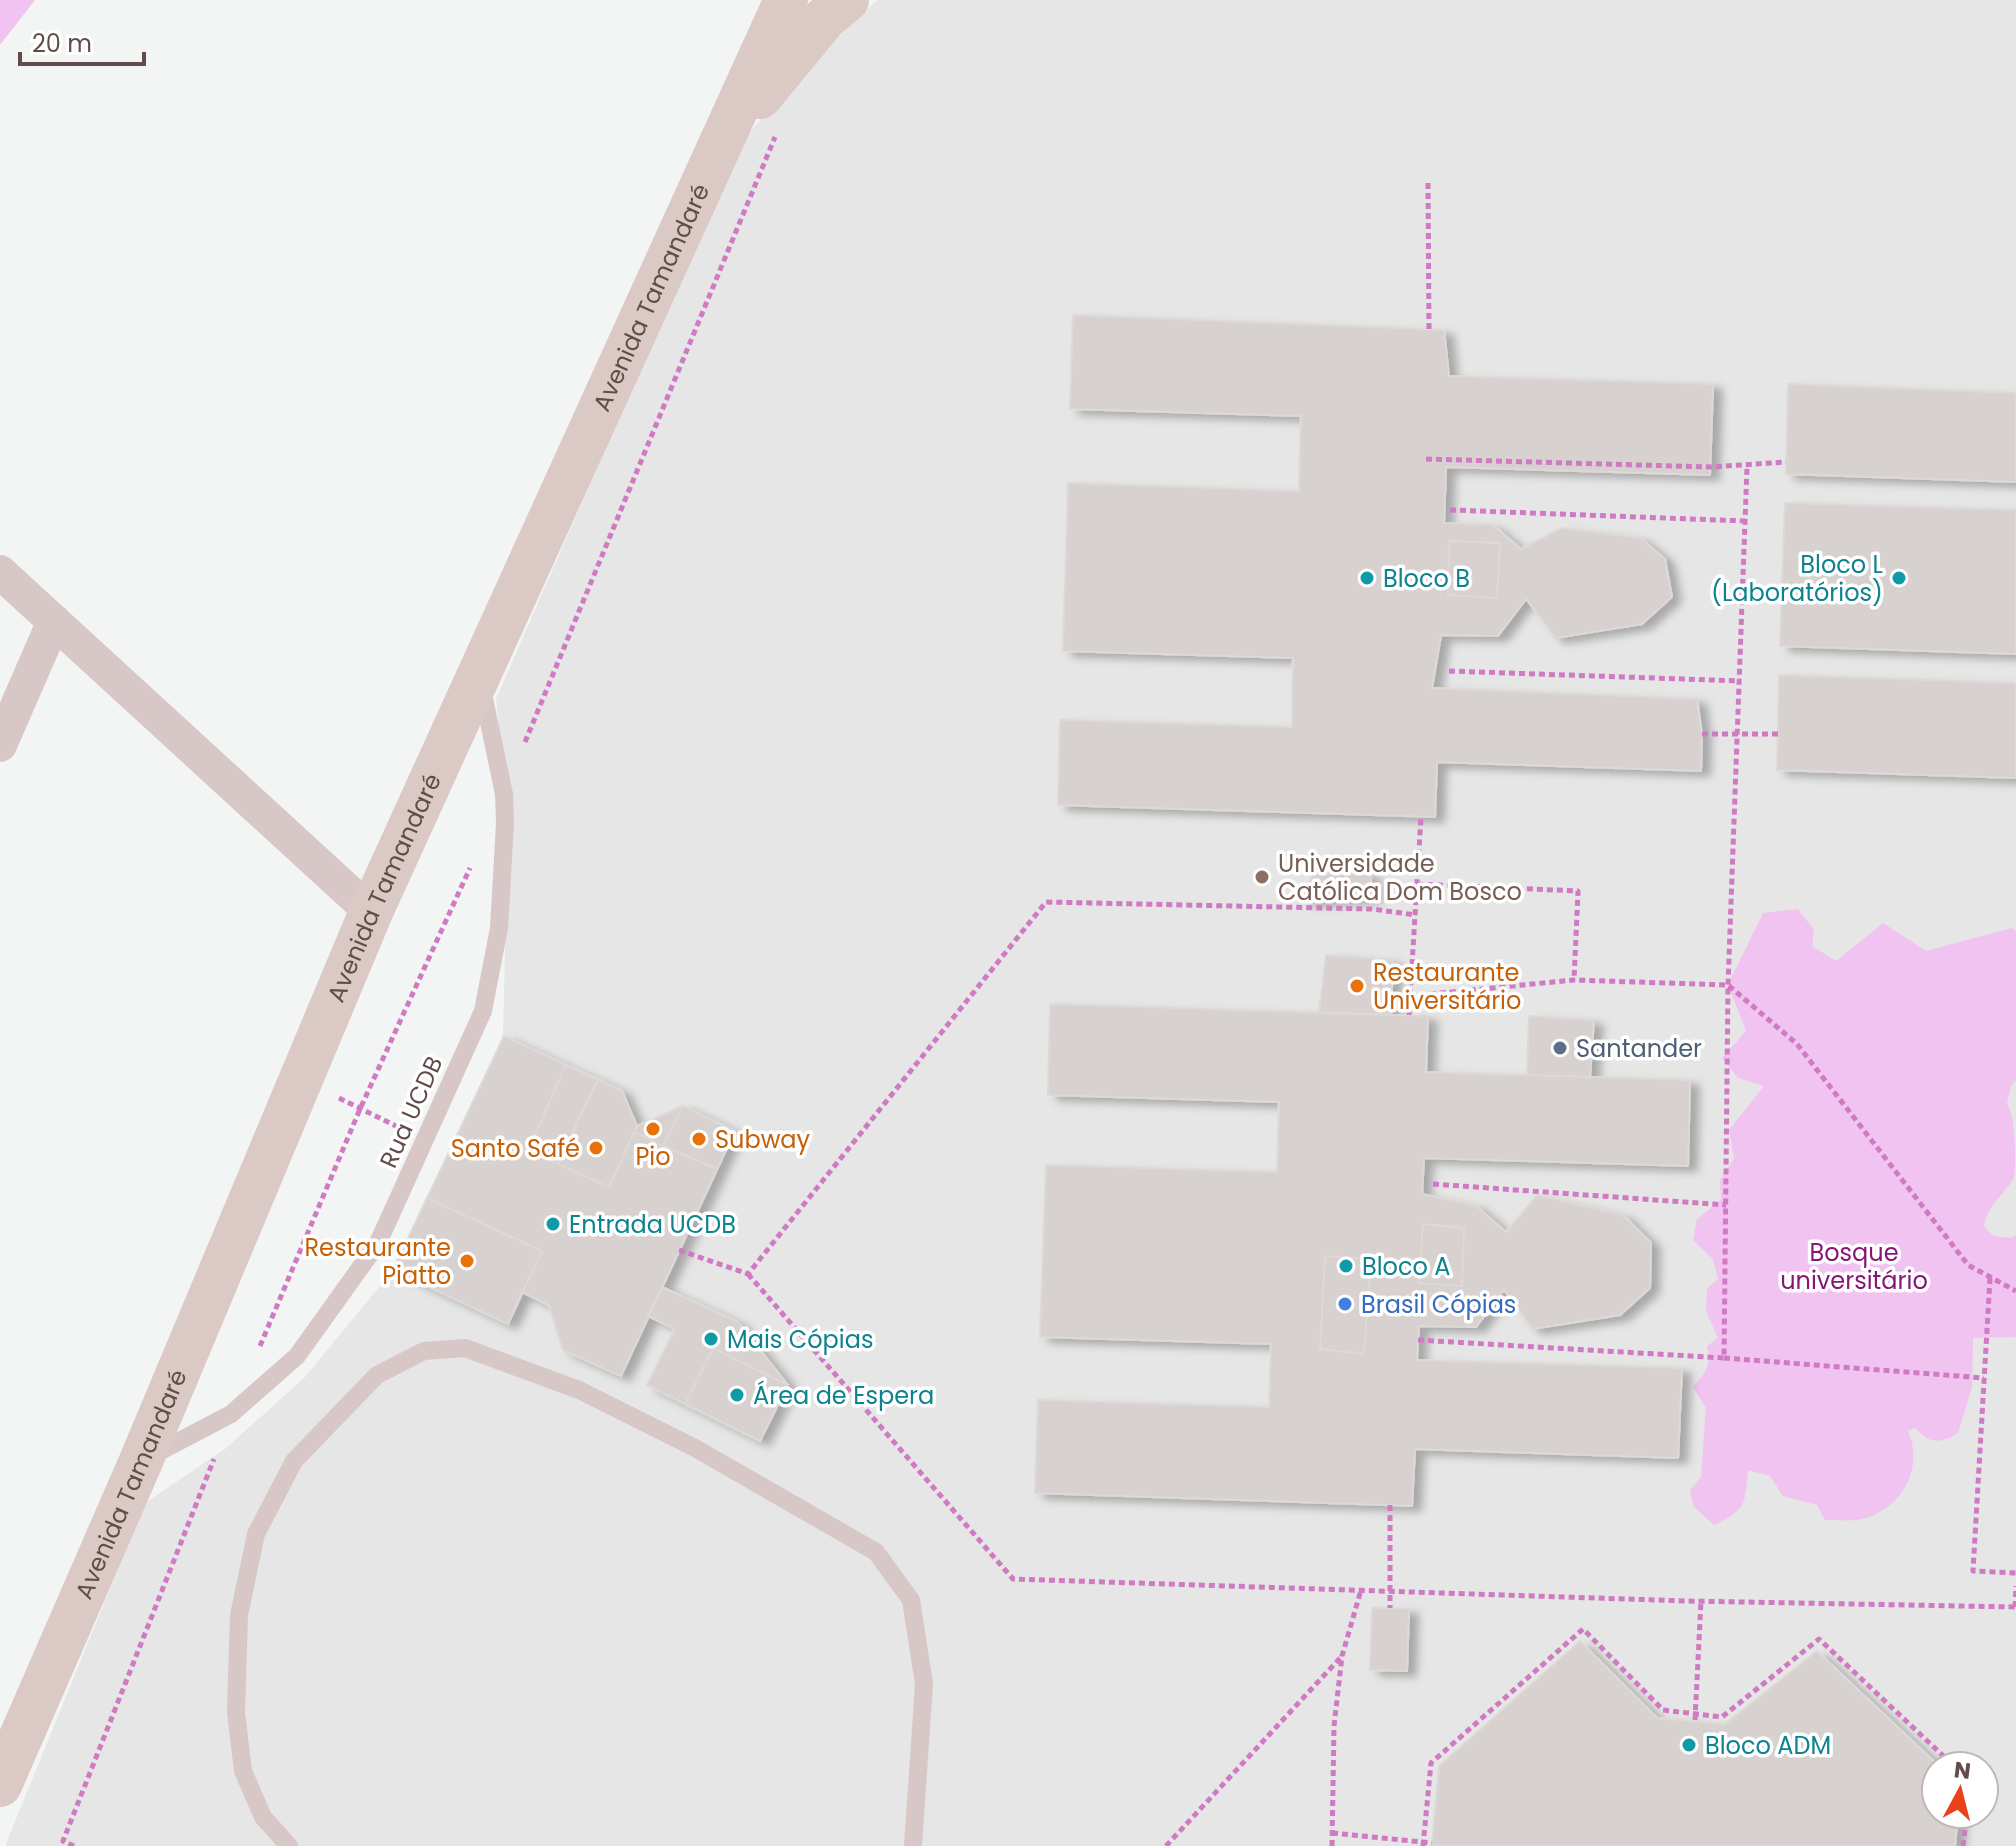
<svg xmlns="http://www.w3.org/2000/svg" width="2016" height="1846" viewBox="0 0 2016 1846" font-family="Poppins,sans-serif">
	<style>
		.education { fill: #e5e6e5; fill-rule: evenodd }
		.green { fill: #f1c3f0 }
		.building { fill: #d7d1cf; stroke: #ded9d7; stroke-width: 2; filter: url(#shadow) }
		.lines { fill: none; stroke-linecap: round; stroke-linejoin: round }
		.path { stroke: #d07ac4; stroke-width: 5; stroke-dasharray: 6 4; stroke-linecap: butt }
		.service { stroke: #d7c8c7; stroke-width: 18 }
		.minor { stroke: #d7c8c7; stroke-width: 34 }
		.secondary { stroke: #dbc9c6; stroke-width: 44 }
		.culture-dot { fill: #0f9aa8; stroke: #fff; stroke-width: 3 }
		.education-dot { fill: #8d6e63; stroke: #fff; stroke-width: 3 }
		.food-dot { fill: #e8710a; stroke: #fff; stroke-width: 3 }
		.service-dot { fill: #5c6f8a; stroke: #fff; stroke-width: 3 }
		.shop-dot { fill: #3f7fe0; stroke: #fff; stroke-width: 3 }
		.labels { text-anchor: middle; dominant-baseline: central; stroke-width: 7; stroke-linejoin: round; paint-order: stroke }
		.street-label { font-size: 24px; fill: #614c4a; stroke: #fff }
		.culture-label { font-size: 24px; fill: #0d838f; stroke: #fff; text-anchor: start }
		.education-label { font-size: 24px; fill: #785e54; stroke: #fff; text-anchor: start }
		.food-label { font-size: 24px; fill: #c56008; stroke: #fff; text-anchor: start }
		.service-label { font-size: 24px; fill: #4e5e75; stroke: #fff; text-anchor: start }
		.park-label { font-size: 24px; fill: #861778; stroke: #fff }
		.shop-label { font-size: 24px; fill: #366cbe; stroke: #fff; text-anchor: start }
	</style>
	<defs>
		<filter id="shadow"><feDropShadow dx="9" dy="5" stdDeviation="4" flood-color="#0004"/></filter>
	</defs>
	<rect width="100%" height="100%" fill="#f3f5f4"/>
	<path class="education" d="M878 0H2016V1846H5L145 1503 225 1449 305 1377 393 1270 503 1036 508 823 496 699 738 146 830 39ZM1936 1766H1984V1814H1936Z"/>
	<path class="green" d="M0 0H35L0 45Z
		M1798 909 1814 930 1812 946 1836 961 1883 923 1926 951 2012 928 2016 931V1080L2011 1086 2007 1104C2016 1117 2016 1163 2014 1178 2003 1196 1988 1204 1984 1226L1993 1236 2011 1238 2016 1235V1337L1973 1338 1972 1387 1958 1433C1940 1444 1930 1444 1915 1428L1908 1431C1925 1469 1900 1513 1857 1520 1847 1521 1835 1520 1825 1520L1817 1505 1783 1496 1770 1476 1748 1470C1744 1504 1748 1509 1714 1525L1693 1506 1690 1490 1701 1477 1706 1408 1693 1387C1705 1373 1712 1366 1707 1346L1718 1338 1706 1311 1707 1289 1718 1279 1713 1259 1693 1240 1697 1219 1721 1200 1720 1180 1734 1159 1729 1130 1764 1086 1738 1078 1722 1058 1746 1031 1728 985 1763 913Z"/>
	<path class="building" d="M1073 315 1444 330 1449 376 1713 384 1710 475 1446 467 1444 523 1493 525 1521 549 1562 528 1640 538 1665 559 1672 597 1642 624 1556 638 1526 599 1498 636 1441 635 1432 688 1697 699 1702 734 1701 771 1437 762 1435 817 1058 805 1060 720 1292 727 1293 658 1063 651 1068 483 1299 491 1301 416 1070 409Z
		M1788 384 2016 393V482L1786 474Z
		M1785 503 2016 510V654L1780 646Z
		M1449 541 1500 543 1497 598 1448 595Z
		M1779 675 2016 683V778L1777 770Z
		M1313 873H1370L1373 897 1303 901Z
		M1326 955 1393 960 1391 1015 1319 1012Z
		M1050 1004 1428 1016 1426 1072 1690 1080 1688 1166 1424 1158 1422 1194 1476 1206 1506 1232 1537 1195 1623 1215 1651 1243 1650 1288 1620 1315 1533 1329 1504 1290 1476 1327 1419 1326 1417 1360 1682 1368 1678 1458 1415 1449 1412 1506 1035 1493 1038 1400 1269 1407 1271 1344 1040 1337 1046 1165 1277 1172 1279 1102 1048 1095Z
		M1529 1016 1594 1020 1590 1077 1527 1075Z
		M504 1036 622 1091 637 1126 683 1106 735 1131 621 1376 563 1350 549 1305 522 1292 508 1324 393 1270Z
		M566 1065 598 1079 558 1164 528 1150Z
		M598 1079 622 1091 637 1126 609 1187 558 1164Z
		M683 1106 735 1131 717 1169 663 1146Z
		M683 1106 663 1146 634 1132 637 1126Z
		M427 1198 542 1251 508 1324 393 1270Z
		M1423 1224 1464 1228 1462 1286 1419 1283Z
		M1325 1256 1371 1259 1364 1354 1320 1349Z
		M662 1287 738 1322 788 1385 713 1348 685 1404 647 1385 675 1329 648 1316Z
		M713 1348 788 1385 760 1441 685 1404Z
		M1372 1608 1409 1609 1407 1671 1370 1670Z
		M1580 1641 1657 1718 1725 1724 1817 1651 1939 1766H1936V1814H1958L1955 1846H1432L1439 1766Z"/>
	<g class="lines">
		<path class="path" d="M1428 183 1429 329
			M1426 459 1711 467 1786 462
			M1450 510 1746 521
			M1449 671 1741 681
			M1702 734H1778
			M525 742 775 137
			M1417 884 1578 891 1574 980
			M1410 996 1574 980 1728 985 1797 1044 1968 1265 2016 1291
			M1409 1015 1421 817
			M339 1098 398 1127
			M1433 1184 1726 1205
			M679 1250 748 1274 1046 902 1372 909 1416 915
			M748 1274 1013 1579 1687 1601 2016 1607
			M1990 1278 1973 1571 2016 1573
			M1418 1340 1724 1358 1728 985 1747 467
			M260 1346 360 1109 470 868
			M1724 1358 1984 1378
			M1390 1505V1608
			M2015 1607 2016 1586
			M1695 1720 1701 1601
			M1332 1833 1432 1843
			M74 1846 63 1841 214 1459
			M1166 1846 1342 1656
			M1332 1846 1334 1726 1342 1656 1361 1590
			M1423 1846 1431 1763 1583 1629 1663 1710 1722 1717 1819 1639 1954 1766
			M1963 1846 1967 1814"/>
		<path class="service" d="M151 1456 231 1414 297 1356 378 1243 483 1011 499 928 505 823 504 794 482 689
			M289 1846 263 1817 243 1771 236 1712 239 1615 256 1534 294 1461 377 1375 424 1351 465 1348 579 1390 695 1448 876 1552 911 1600 924 1684 913 1846"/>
		<path class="minor" d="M0 572 371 912
			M0 745 54 621"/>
		<g class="secondary">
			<path d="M760 97 825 18 847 0"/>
			<path id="s1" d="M0 1785 141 1461 371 912 786 0"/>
		</g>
	</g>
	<g class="culture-dot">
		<circle cx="1367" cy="578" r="8"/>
		<circle cx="1899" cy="578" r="8"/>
		<circle cx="553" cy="1224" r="8"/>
		<circle cx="1346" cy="1266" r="8"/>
		<circle cx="711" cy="1339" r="8"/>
		<circle cx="737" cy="1395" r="8"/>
		<circle cx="1689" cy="1745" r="8"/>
	</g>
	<circle class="education-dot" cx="1262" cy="877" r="8"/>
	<g class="food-dot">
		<circle cx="1357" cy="986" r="8"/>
		<circle cx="653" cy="1129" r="8"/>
		<circle cx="699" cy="1139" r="8"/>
		<circle cx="596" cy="1148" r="8"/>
		<circle cx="467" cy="1261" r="8"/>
	</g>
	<circle class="service-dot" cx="1560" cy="1048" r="8"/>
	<circle class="shop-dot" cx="1345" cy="1304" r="8"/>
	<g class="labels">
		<g class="street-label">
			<text stroke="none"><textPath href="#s1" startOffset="1624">Avenida Tamandaré</textPath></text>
			<text stroke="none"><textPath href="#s1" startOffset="976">Avenida Tamandaré</textPath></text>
			<text transform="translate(411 1112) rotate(-66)">Rua UCDB</text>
			<text stroke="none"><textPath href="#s1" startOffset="328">Avenida Tamandaré</textPath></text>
		</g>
		<g class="culture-label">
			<text x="1883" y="564" text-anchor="end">Bloco L<tspan x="1883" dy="28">(Laboratórios)</tspan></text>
			<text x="1383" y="578">Bloco B</text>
			<text x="569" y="1224">Entrada UCDB</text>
			<text x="1362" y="1266">Bloco A</text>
			<text x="727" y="1339">Mais Cópias</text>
			<text x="753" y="1395">Área de Espera</text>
			<text x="1705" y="1745">Bloco ADM</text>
		</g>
		<g class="education-label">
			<text x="1278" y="863">Universidade<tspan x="1278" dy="28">Católica Dom Bosco</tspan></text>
		</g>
		<g class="food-label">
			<text x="1373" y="972">Restaurante<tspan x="1373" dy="28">Universitário</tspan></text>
			<text x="715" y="1139">Subway</text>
			<text x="580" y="1148" text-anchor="end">Santo Safé</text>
			<text x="653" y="1156" text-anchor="middle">Pio</text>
			<text x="451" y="1247" text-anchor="end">Restaurante<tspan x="451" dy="28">Piatto</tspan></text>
		</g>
		<g class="service-label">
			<text x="1576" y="1048">Santander</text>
		</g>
		<g class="park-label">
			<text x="1854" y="1252">Bosque<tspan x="1854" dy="28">universitário</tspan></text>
		</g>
		<g class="shop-label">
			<text x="1361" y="1304">Brasil Cópias</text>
		</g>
	</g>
	<g transform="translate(1960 1790) rotate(7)"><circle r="38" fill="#ffffff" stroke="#c0b7b7" stroke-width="2"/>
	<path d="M0-6L14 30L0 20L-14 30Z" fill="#e94119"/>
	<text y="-12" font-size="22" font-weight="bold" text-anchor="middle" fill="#614c4a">N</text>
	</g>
	<path d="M20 52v12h124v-12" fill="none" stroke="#614c4a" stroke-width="4"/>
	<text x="32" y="52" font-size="24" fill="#614c4a" stroke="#ffffff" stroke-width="6" paint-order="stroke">20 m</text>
</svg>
